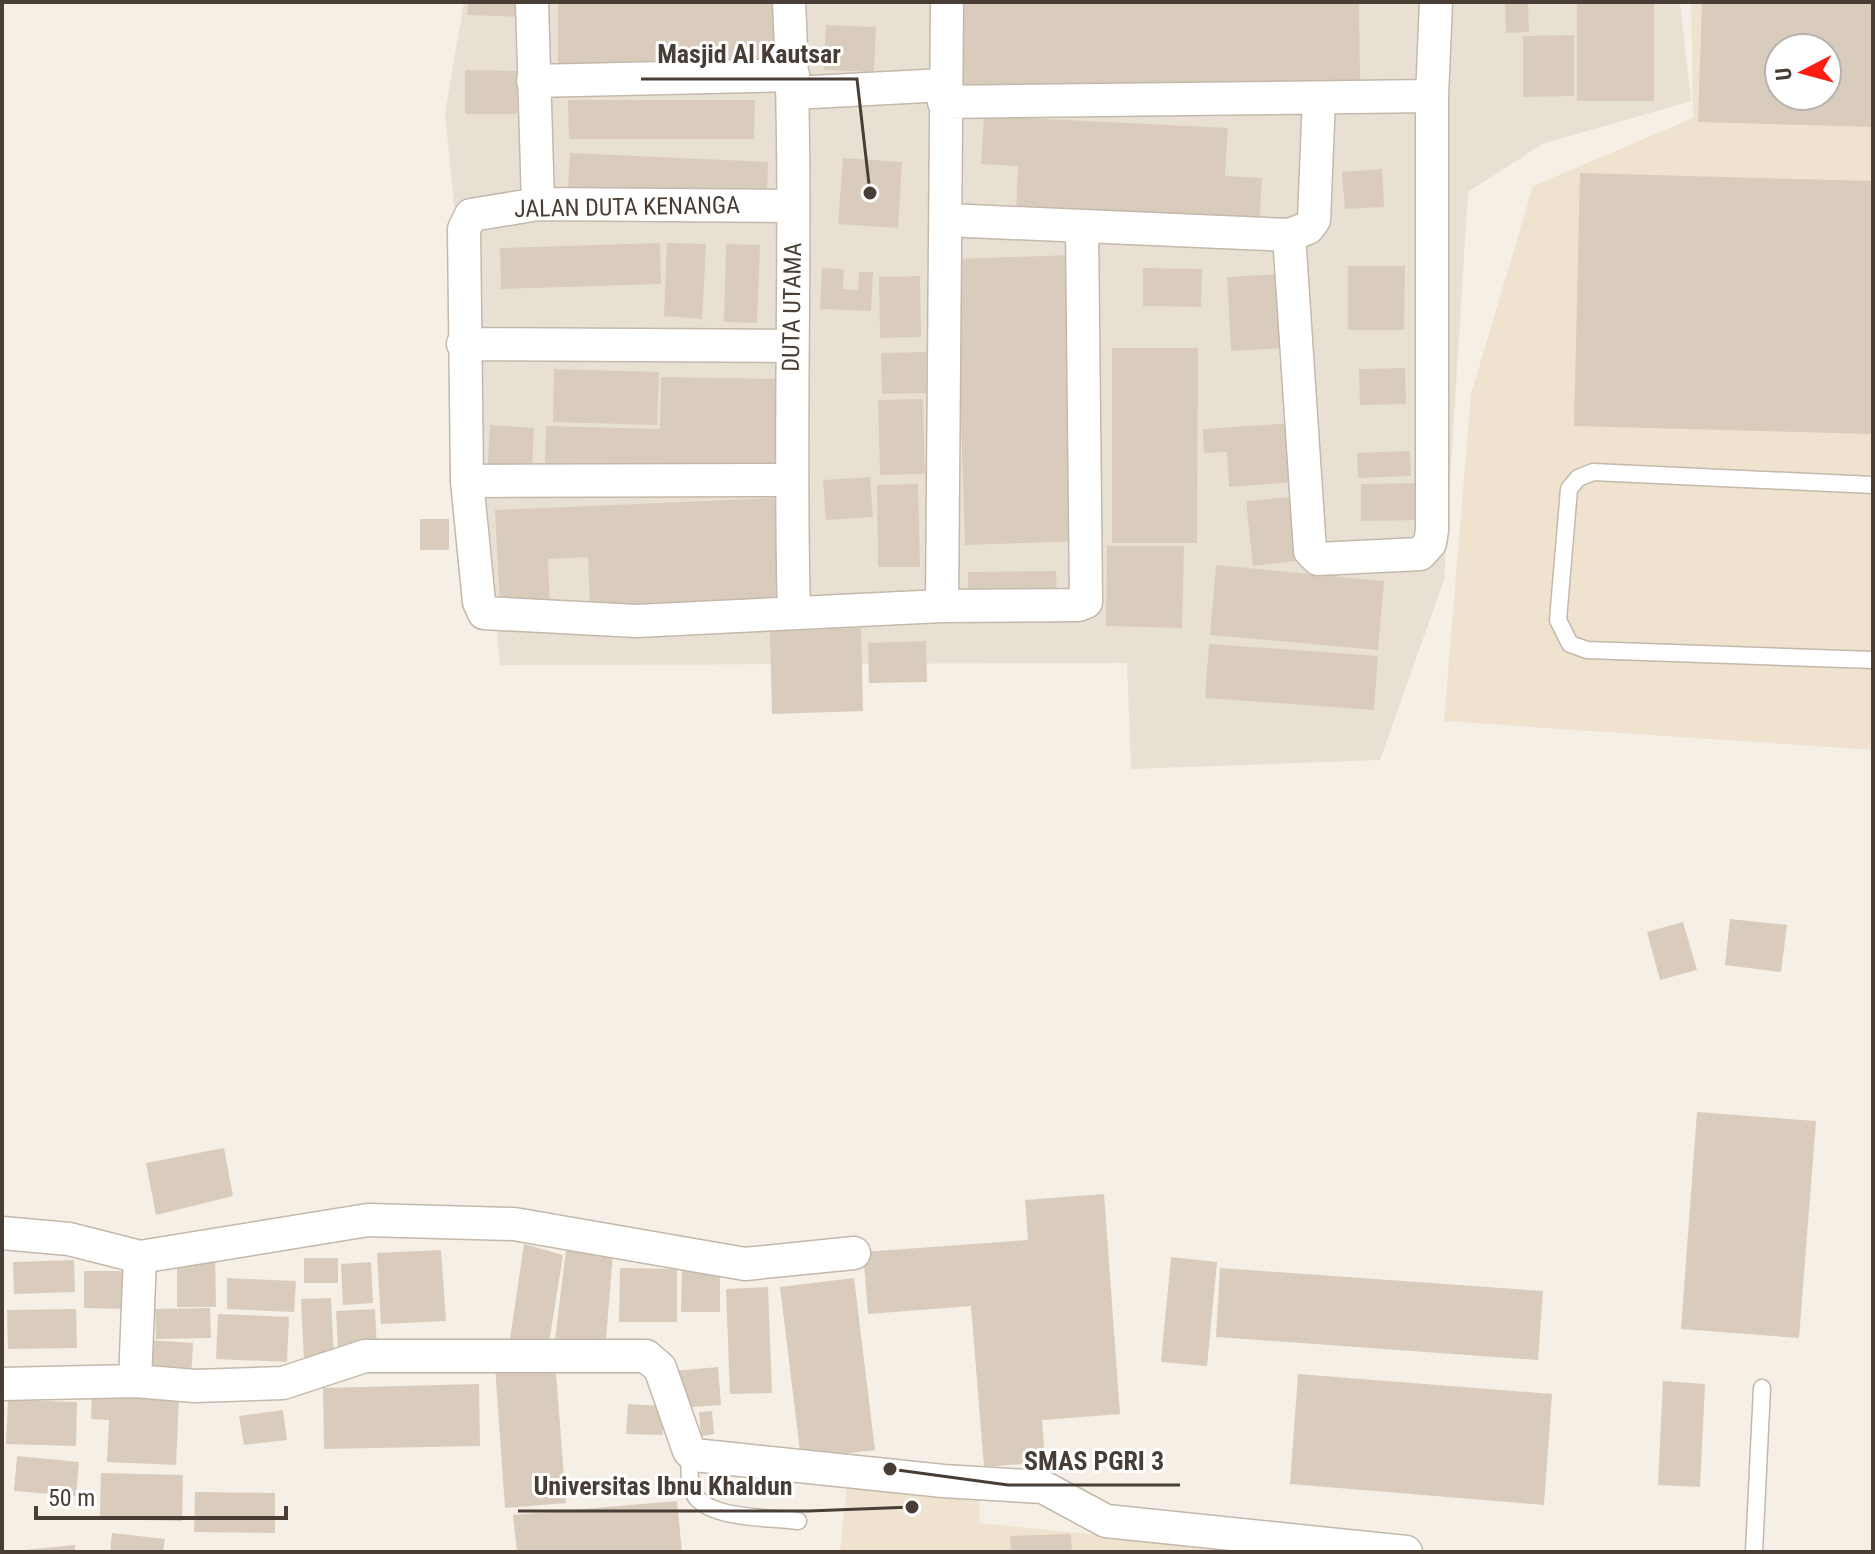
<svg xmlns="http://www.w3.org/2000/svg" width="1875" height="1554" viewBox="0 0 1875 1554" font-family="'Roboto Condensed',sans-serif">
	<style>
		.residential { fill: #e9e0d4 }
		.education { fill: #efe2cf; fill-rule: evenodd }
		.building { fill: #daccbd; fill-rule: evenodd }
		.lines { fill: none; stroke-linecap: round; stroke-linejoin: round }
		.service-casing { stroke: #c4b8ab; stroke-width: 19 }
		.minor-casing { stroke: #c4b8ab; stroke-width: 35 }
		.service { stroke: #fff; stroke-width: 16 }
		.minor { stroke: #fff; stroke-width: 32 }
		.labels { text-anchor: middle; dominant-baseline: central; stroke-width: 6; stroke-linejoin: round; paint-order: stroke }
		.street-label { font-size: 24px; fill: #483e35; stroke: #fff }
		.leader { fill: none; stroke: #483e35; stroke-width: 3 }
		.callout-dot { fill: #483e35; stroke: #fff; stroke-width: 3 }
		.callout-label { font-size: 26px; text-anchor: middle; font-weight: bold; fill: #483e35; stroke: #fff; stroke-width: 6; stroke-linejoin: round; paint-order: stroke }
	</style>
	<rect width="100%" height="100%" fill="#f5efe6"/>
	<path class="residential" d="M464 2H1680L1691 101 1542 144 1468 192 1444 580 1380 760 1131 769 1127 663 500 665 445 113Z"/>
	<path class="education" d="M1691 2H1873V750L1444 721 1471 394 1533 186 1693 118ZM1779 48H1827V96H1779Z
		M847 1483 980 1492 979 1523 1273 1552H840Z"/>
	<path class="building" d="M468 2H522L521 17 467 15Z
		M558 2H777L778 71 558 73Z
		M961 2H1359L1360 81 961 85Z
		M1505 2H1528L1529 32 1506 33Z
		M1577 2H1654V101H1577Z
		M1702 2H1873V127L1698 122ZM1779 48H1827V96H1779Z
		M826 25 876 27 874 72 824 70Z
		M1574 35V96L1523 97V36Z
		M465 70 517 71V114H465Z
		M568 100H755L754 139H569Z
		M984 116 1228 128 1225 176 1262 178 1259 225 1016 213 1018 166 981 164Z
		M570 153 768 162 767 196 568 188Z
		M843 158 902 162 898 228 838 224Z
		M1382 169 1384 207 1345 209 1342 172Z
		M1580 173 1873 181V434L1574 426Z
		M660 243 661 284 501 289 500 248Z
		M667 243 706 244 702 319 664 316Z
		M726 244 760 245 757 323 724 322Z
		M1072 255 1081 541 965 545 956 259Z
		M1348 266H1405L1404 330H1348Z
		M822 268 844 269 843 289 858 290 859 272H873L871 311 820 309Z
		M1143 268 1202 269 1201 307 1143 306Z
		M1281 274 1285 348 1231 351 1227 277Z
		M920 276 921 337 880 338 879 277Z
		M1112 348H1198L1197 543H1112Z
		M926 352V393L882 394 881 353Z
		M1405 368 1406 404 1360 405 1359 369Z
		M554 369 659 372 657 425 553 422Z
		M661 377 781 379 780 470 545 466 546 426 660 429Z
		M923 399 925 474 880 475 878 400Z
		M1293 423 1297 482 1229 487 1227 452 1204 453 1203 429Z
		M490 425 534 428 532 467 488 464Z
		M1410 451 1411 476 1358 478 1357 453Z
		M870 477 873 517 826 520 823 480Z
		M1424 483V520L1361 521V484Z
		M918 484 920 567H878L877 485Z
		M1290 497 1297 561 1253 566 1246 501Z
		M776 498 780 598 590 605 588 557 548 559 550 603 500 605 495 510Z
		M420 519H449V550H420Z
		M1107 546H1184L1182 628 1106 626Z
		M1216 565 1384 581 1378 650 1210 635Z
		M1056 571 1057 600 968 601V572Z
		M861 628 863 711 772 714 770 631Z
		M926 641 927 682 869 683 868 643Z
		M1209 644 1378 656 1374 710 1205 698Z
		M1730 919 1787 925 1781 972 1725 965Z
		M1683 922 1697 970 1660 980 1647 932Z
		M1697 1112 1816 1121 1799 1338 1681 1329Z
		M224 1148 233 1196 156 1215 146 1163Z
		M1104 1194 1120 1414 1042 1420 1045 1462 984 1467 971 1306 868 1314 863 1252 1028 1240 1025 1200Z
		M567 1242H614L605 1351 554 1348Z
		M524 1244 563 1255 549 1343 510 1339Z
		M441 1250 446 1321 381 1324 377 1253Z
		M177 1252H215L216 1307H177Z
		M1171 1257 1217 1262 1207 1366 1161 1362Z
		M304 1258H338V1283H304Z
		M74 1260 75 1292 14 1294 13 1262Z
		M371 1262 373 1303 343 1305 341 1264Z
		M620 1268 677 1269V1322H619Z
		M682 1268 720 1269V1312H681Z
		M1220 1268 1543 1291 1538 1360 1216 1337Z
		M84 1271H129L128 1309 84 1308Z
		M227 1278 296 1281 294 1312 227 1309Z
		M854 1278 875 1450 801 1459 780 1287Z
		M768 1287 772 1393 730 1394 726 1289Z
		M331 1298 334 1360 304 1361 301 1299Z
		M210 1308 211 1338 156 1339 155 1309Z
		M76 1309 77 1348 8 1349 7 1310Z
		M375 1309 377 1349 338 1350 336 1311Z
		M218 1314 289 1317 287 1362 216 1359Z
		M150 1340 193 1343 191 1380 148 1377Z
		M555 1360 566 1503 505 1508 495 1366Z
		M718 1367 721 1405 677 1408 674 1371Z
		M1298 1374 1552 1394 1544 1505 1290 1484Z
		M1663 1381 1705 1384 1700 1487 1658 1485Z
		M479 1384 480 1446 324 1449 323 1388Z
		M92 1394 179 1397 176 1465 107 1462 109 1420 91 1419Z
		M8 1400 77 1402 76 1446 6 1444Z
		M628 1404 661 1406 663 1435 626 1434Z
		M283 1410 287 1440 244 1445 239 1416Z
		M712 1411 714 1434 701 1436 699 1412Z
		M17 1456 79 1462 76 1496 14 1491Z
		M101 1473 183 1475 182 1521 100 1519Z
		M195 1492 275 1493V1533L194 1532Z
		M677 1501 682 1552H517L513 1515Z
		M112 1533 165 1539 163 1552H110Z
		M1071 1534 1072 1552H1011L1010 1536Z
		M75 1545 76 1552H25V1550Z"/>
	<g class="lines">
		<defs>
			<path id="service" d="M1873 485 1593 472 1578 478 1569 489 1558 620 1570 644 1587 650 1873 660
				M689 1451C690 1463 688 1478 692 1490 703 1520 769 1517 798 1521
				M1754 1552 1762 1388"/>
			<path id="minor" d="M532 2 538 204
				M789 2C799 205 788 409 794 613
				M533 81 793 75
				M793 93 944 85
				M944 102 1432 96 1436 2
				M793 206 538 204 471 215 464 229 467 481 479 602 484 613 637 621 942 606 1078 605 1086 602 1082 228
				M946 220 1289 235 1308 228 1314 220 1319 98
				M1289 235 1310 551 1318 559 1420 554 1430 543 1432 530V96
				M463 344 792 346
				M467 481 790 480
				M942 606 947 2
				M2 1233 69 1239 140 1257 368 1220 514 1224 745 1264 854 1253
				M135 1381 140 1257
				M2 1384 135 1381 195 1386 283 1383 365 1356H646L660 1368 689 1451 694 1455 943 1481 1043 1487 1106 1521 1406 1552"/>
		</defs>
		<use href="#service" class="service-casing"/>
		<use href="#minor" class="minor-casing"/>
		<use href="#service" class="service"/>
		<use href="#minor" class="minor"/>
	</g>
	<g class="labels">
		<g class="street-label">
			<text transform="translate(627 207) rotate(-1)">JALAN DUTA KENANGA</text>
			<text transform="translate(792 307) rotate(-89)">DUTA UTAMA</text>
		</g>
	</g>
	<path class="leader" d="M870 193L857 79H641M890 1469L1008 1485H1180M912 1507L809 1511H518"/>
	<g class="callout-dot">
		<circle cx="870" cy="193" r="8"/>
		<circle cx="890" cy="1469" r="8"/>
		<circle cx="912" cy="1507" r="8"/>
	</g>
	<g class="callout-label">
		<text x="749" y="63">Masjid Al Kautsar</text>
		<text x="1094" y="1470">SMAS PGRI 3</text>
		<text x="663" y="1495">Universitas Ibnu Khaldun</text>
	</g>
	<rect width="1875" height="1554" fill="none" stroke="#483e35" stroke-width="8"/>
	<g transform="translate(1803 72) rotate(264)"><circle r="38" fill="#ffffff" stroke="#b6b2ae" stroke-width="2"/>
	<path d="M0-6L14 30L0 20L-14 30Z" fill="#ff1d13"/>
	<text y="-12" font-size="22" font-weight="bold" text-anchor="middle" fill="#483e35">U</text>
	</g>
	<path d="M36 1506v12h250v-12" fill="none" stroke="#483e35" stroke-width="4"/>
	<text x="48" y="1506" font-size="24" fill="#483e35" stroke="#ffffff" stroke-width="6" paint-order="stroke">50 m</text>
</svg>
